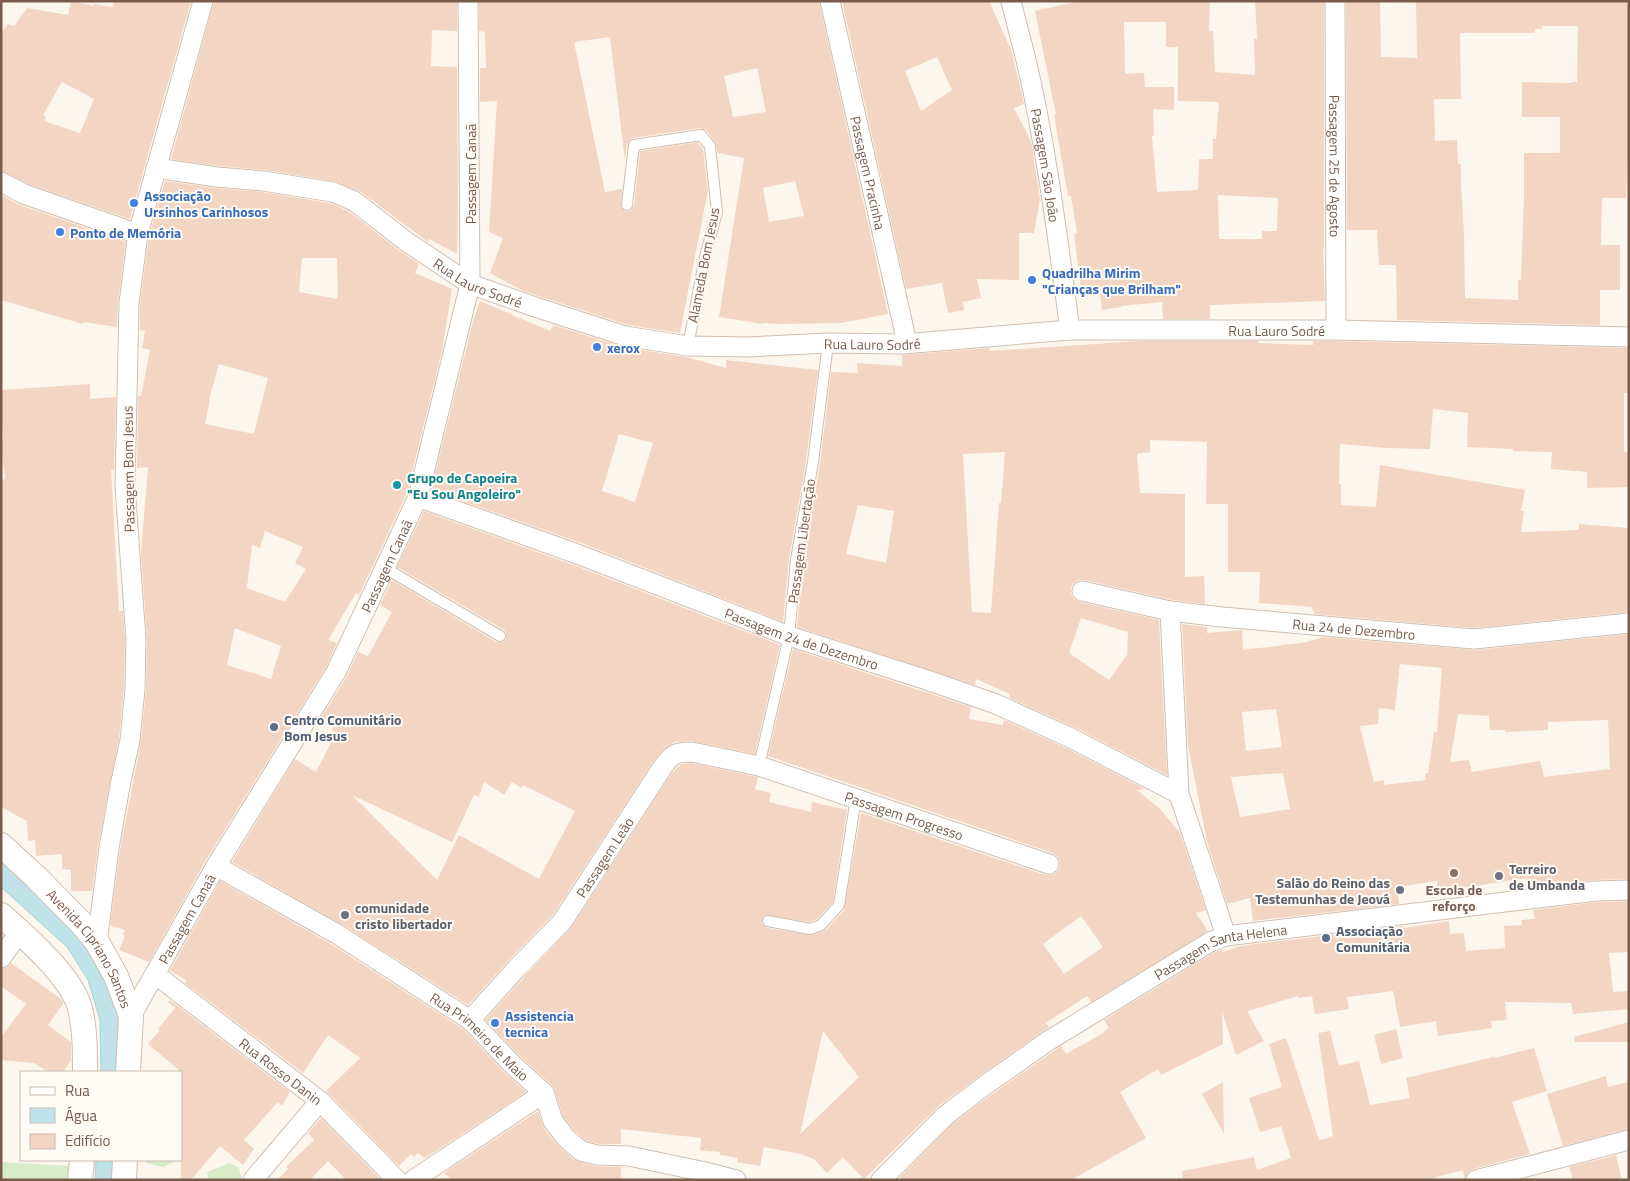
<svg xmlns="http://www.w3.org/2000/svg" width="1630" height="1181" viewBox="0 0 1630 1181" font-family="'Titillium Web',sans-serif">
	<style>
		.green { fill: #d8ecc9 }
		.water { fill: #bfe3e8; stroke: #a5d3da }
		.building { fill: #f3d5c3; fill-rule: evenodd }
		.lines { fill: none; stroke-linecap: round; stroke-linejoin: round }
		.service-casing { stroke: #d1beb0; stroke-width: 12 }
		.minor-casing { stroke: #d1beb0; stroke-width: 21 }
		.tertiary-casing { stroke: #d1beb0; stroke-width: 26 }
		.service { stroke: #fff; stroke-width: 10 }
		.minor { stroke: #fff; stroke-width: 19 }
		.tertiary { stroke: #fff; stroke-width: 24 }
		.shop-dot { fill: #3f7fe0; stroke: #fffaf3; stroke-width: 2 }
		.culture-dot { fill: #0f9aa8; stroke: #fffaf3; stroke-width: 2 }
		.service-dot { fill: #5c6f8a; stroke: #fffaf3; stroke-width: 2 }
		.education-dot { fill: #8d6e63; stroke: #fffaf3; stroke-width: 2 }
		.worship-dot { fill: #6b7280; stroke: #fffaf3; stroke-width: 2 }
		.labels { text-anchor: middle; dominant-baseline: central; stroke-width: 4; stroke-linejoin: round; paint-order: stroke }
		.street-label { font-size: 14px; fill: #7a5c4d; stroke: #fffaf3 }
		.shop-label { font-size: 14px; font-weight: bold; fill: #366cbe; stroke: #fffaf3; text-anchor: start }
		.culture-label { font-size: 14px; font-weight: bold; fill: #0d838f; stroke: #fffaf3; text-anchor: start }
		.service-label { font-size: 14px; font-weight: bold; fill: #4e5e75; stroke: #fffaf3; text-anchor: start }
		.worship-label { font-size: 14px; font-weight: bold; fill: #5b616d; stroke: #fffaf3; text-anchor: start }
		.education-label { font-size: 14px; font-weight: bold; fill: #785e54; stroke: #fffaf3 }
	</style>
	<rect width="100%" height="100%" fill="#fdf6ec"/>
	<path class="green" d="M146 1160H179L163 1167 146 1163Z
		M1 1162 70 1166 69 1180H1Z
		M229 1163 239 1168 242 1180H209L207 1172Z"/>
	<path class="water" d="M1 858 68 921 103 962 116 998 121 1026 120 1072H101L100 1020 88 980 67 947 1 887Z
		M96 1160H118L117 1180H95Z"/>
	<path class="building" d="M71 1 94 6V4L113 7 114 1H191L130 219 28 184 1 171V33L8 24 14 26 27 8 68 15ZM62 82 94 99 80 133 44 121 46 117 43 115Z
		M214 1H457V31L432 30 431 66 457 67 458 211 457 254 429 239 428 242 361 192 337 182 265 170 218 166 171 159Z
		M498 1H819L888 314 841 323 778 324 763 323V324L719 317 744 158 718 153 715 142 706 130 700 128 632 138 627 144 625 161 610 37 574 42 605 192 622 189 621 207 626 212 630 211 634 206 640 151 698 142 703 149 708 190 680 333 628 325 523 291 490 273 503 238 489 232 497 101 480 102V68H486L485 32 479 31V2ZM757 68 766 112 733 117 724 76ZM795 181 804 216 769 222 763 188Z
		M842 1H989L1012 52 1024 104 1014 108 1031 141 1040 198 1034 233H1019V280L977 279 981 298 963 302 964 310 948 313 942 283 906 289ZM937 57 952 90 921 111 905 71Z
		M1080 1H1210L1209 31H1213L1215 72 1255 75 1254 39H1257L1255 1H1324V248H1323L1325 301 1210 305V319H1163L1162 302 1121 306V307L1102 310 1100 294 1082 297 1074 234 1077 233 1071 196H1068L1054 115H1056L1035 11ZM1124 22H1166V47H1178V101L1219 102 1216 139H1213V159H1199L1198 190 1157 192 1152 136 1154 135 1153 109 1174 110V87H1145L1144 73 1125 74ZM1218 195 1278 198 1277 231H1262V239H1219Z
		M1346 1H1380L1381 57 1417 58 1416 1H1629V136L1626 198H1602L1601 245H1620V290H1600V325L1397 320 1396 265H1379L1377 230H1347ZM1542 26H1578L1577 82H1571V83L1522 82V117H1560V153H1524V194L1521 280H1518V300L1465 298 1464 234 1461 185V164H1458L1457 140 1435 141 1434 99H1461L1460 33H1535V29H1542Z
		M165 181 216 188 262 192 330 203 348 211 400 251 419 264 415 273 452 289 442 351 407 493 359 595 356 593 328 640 337 643 326 667 206 860 149 962 119 950 125 936 123 935 125 930 110 925 120 850 141 741 146 690 147 638 141 554 148 467 137 468 138 396H141L150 350 142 348 145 331 140 330V304L149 236ZM302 258H337L338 299 299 292ZM219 364 268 378 254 434 205 424 210 400H209ZM265 531 303 547 295 563 306 569 285 602 247 588 252 545 260 548ZM235 628 281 646 271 679 227 665Z
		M1 195 20 205 126 242 118 302 117 327 83 322V324L1 300Z
		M480 301 550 331 553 325 622 347 686 357 726 368V360L818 370 806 461 789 559 783 622 584 544 431 490 473 321ZM619 434 653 443 635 502 602 491Z
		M1140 341H1258V343L1313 345V341H1336L1629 348V393H1624V452H1629V487L1587 488V472L1551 469 1552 452 1513 451V449L1467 447 1468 413 1433 409 1430 449 1388 448 1340 444 1339 484H1341V505L1376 507 1380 465 1525 490 1521 511H1524L1521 532 1579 530V524L1629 528V612L1474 628 1314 614 1312 607 1259 603 1260 572H1228V504H1206L1207 442 1150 440V452L1137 454 1140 493 1185 494V577L1204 576 1205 604 1172 600 1084 580H1078L1073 584 1071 588V594L1074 599 1080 602 1159 620 1167 775 1076 728 1010 698V694L976 679 975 685 797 627 803 561 820 463 831 372 858 373 857 363 902 366V355L989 348V351ZM1005 452 1001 503H999L991 613 972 612 963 454ZM858 505 894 511 886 563 846 554ZM1081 618 1128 632 1127 655 1109 680 1069 653Z
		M90 384V399L116 397 114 470H111L119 611H123L125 639 124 688 119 738 98 846 92 891H71V870L62 869V854L36 856 35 840 28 841 27 821 1 807V480L5 479 1 447V441L3 440 1 390Z
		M424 511 576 566 780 645 755 754 692 741 675 742 664 749 653 762 553 915 508 961 468 1005 343 925 232 862 295 759 316 772 336 733 332 730 333 726 319 721 346 678 358 652 368 656 392 612 380 605 392 580 496 642H503L506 639V633L504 630 397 567ZM484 782 504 795 512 782 521 788 523 785 575 811 539 879 459 835 437 880 352 795 452 842 474 795 479 797Z
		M1182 624 1207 627V633L1242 630 1243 650 1307 642 1323 637 1475 650 1629 634V879L1595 880 1528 888 1525 878 1456 889V891L1438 893 1437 881 1397 887 1399 904 1253 921 1250 898 1227 904 1207 842 1188 745V746ZM1400 664 1442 668 1437 732H1434L1428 773H1425L1426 780 1384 785V780L1374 782 1360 726 1378 724 1379 708 1395 710ZM1276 709 1282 747 1246 751 1242 712ZM1458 714 1489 716 1490 730H1505V732L1548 730V722L1608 720 1610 769 1544 777 1540 761 1472 772 1469 760 1450 762ZM1283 773 1290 809 1240 817 1231 777Z
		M793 649 971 707 969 719 1003 725 1004 720 1066 748 1145 789 1137 790 1161 810 1180 833 1206 910 1196 913 1208 931 1091 1002 1087 996 1046 1023 1049 1027 978 1077 939 1106 864 1179 843 1157 827 1173 814 1159 800 1154 764 1147 760 1166 737 1162 738 1158 720 1155V1152L700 1150 701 1138 621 1129V1144H599L586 1141 574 1130 563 1116 553 1086 521 1057 485 1020 524 977 571 928 671 774 681 764 691 763 758 777 755 789 771 793 769 802 811 812 812 802 847 810 833 902 817 919 809 922 765 915 763 917 761 923 767 928 812 935 826 930 844 910 861 813 1045 875H1052L1057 872 1060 867V861L1057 856 1053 853 768 756ZM1081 916 1103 947 1064 974 1043 944ZM823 1031 859 1077 800 1134Z
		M220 881 331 944 463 1029 505 1073 526 1092 425 1158 418 1153 414 1157 411 1154 399 1166 326 1091 360 1058 328 1035 303 1073 185 983 186 980 170 971Z
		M1629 901V952L1609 953 1613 992 1629 991V1009L1573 1014 1571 1003 1505 1002 1507 1020 1491 1021 1492 1028 1438 1036 1436 1021 1400 1027 1393 991 1347 997 1349 1009 1315 1014 1312 996 1298 998V996L1247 1011 1264 1041 1236 1055 1222 1012 1223 1044 1161 1075 1158 1069 1120 1092 1146 1138 1071 1180H903L900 1177 953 1123 991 1095 1061 1046 1066 1054 1105 1032 1104 1031 1109 1028 1104 1020 1215 952 1221 950 1223 952 1240 946 1403 926V928L1449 921 1450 934 1464 933 1466 951 1505 948 1504 926 1522 925V920L1535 919 1533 910 1597 902Z
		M11 963 61 999 63 1002V1004L48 1025 71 1042V1060L63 1072H48L34 1063 1 1060V1037L26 1004 1 986V969L6 968Z
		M170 1000 290 1092 282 1106 278 1102 244 1140 254 1149 243 1165 220 1146 191 1180H181V1072L148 1044 160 1030 158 1029 175 1008 168 1002Z
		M1629 1022V1042H1575L1574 1037Z
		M1396 1029 1403 1058 1381 1064 1374 1035Z
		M1330 1031 1339 1066 1359 1061 1370 1105 1410 1098 1406 1078 1494 1057V1058L1534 1048 1547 1091 1512 1102 1530 1154 1473 1169 1468 1172 1465 1180 1463 1170 1425 1180H1183L1182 1171 1254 1157 1257 1170 1291 1158 1281 1126 1260 1132 1249 1098 1282 1087 1269 1044 1286 1038 1319 1140 1333 1137 1318 1033Z
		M1606 1076 1608 1087 1629 1082V1129L1563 1146 1547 1094Z
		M1223 1082 1224 1134 1202 1094Z
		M538 1111 544 1128 557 1145 574 1160 594 1166 621 1167V1180H452L444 1173Z
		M321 1118 381 1180H346L328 1161 310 1180H277L288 1169 286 1167 314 1140 308 1133Z
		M1616 1155 1622 1180H1573L1569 1167Z"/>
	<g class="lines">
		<defs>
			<path id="service" d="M627 205 634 145 701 135 710 146 717 212 705 257 688 346
				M385 568 500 636
				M759 766 789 636 796 560 813 462 828 343
				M768 921 810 929 821 925 839 905 856 798"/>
			<g id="minor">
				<path id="s1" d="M830 1 907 343"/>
				<path id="s2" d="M1011 1C1016 22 1022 43 1027 64 1047 151 1058 241 1070 330"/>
				<path id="s3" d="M1335 1 1336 330"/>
				<path id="s4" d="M156 168 217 177 263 181 333 192 354 201 407 242 470 284 535 307 625 336 688 346 749 347 828 343 903 344 1070 330H1336L1629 337"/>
				<path d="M1 182 24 194 138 234"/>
				<path id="s5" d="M418 497 580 555 789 636 927 680 996 704 1071 738 1179 794"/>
				<path id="s6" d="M1082 591 1170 611 1222 617 1474 639 1629 623"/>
				<path d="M1170 611 1179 794 1226 936"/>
				<path id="s7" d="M216 866 337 934 470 1020 513 1065 544 1093 553 1121 566 1138 581 1151 597 1155 629 1156 705 1172 736 1180"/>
				<path d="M97 942 109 848 121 781 130 740 135 689 136 639 125 487 129 303 138 234 203 1"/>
				<path d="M1 958 20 932"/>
				<path id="s8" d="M155 974 320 1101 397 1180"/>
				<path id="s9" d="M131 1016 216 866 336 672 418 497 470 284 468 1"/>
				<path id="s10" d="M470 1020 516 969 562 922 662 768C672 754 675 752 692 752L759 766 1049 864"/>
				<path d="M253 1180 320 1101"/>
				<path d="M413 1180 544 1093"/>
				<path id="s11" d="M881 1180 946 1115 984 1086 1048 1041 1210 942 1226 936 1596 891 1629 890"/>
				<path d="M1476 1180 1629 1140"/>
			</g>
			<g id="tertiary">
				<path id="s12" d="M1 845 36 877 83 925 97 942 116 976 131 1016 128 1072"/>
				<path d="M1 915C26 937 71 976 80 1008 85 1029 85 1051 85 1072"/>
				<path d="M80 1180 82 1160"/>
				<path d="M124 1180 125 1160"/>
			</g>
		</defs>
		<use href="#service" class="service-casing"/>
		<use href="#minor" class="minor-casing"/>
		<use href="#tertiary" class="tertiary-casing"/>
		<use href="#service" class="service"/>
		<use href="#minor" class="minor"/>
		<use href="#tertiary" class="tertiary"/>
	</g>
	<g class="shop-dot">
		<circle cx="134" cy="203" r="5"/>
		<circle cx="60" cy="232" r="5"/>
		<circle cx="1032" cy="280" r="5"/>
		<circle cx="597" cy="347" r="5"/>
		<circle cx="495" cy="1023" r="5"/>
	</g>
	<circle class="culture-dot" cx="397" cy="485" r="5"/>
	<g class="service-dot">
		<circle cx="274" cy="727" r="5"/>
		<circle cx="1326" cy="938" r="5"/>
	</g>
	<circle class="education-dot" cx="1454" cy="873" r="5"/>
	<g class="worship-dot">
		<circle cx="1499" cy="876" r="5"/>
		<circle cx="1400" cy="890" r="5"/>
		<circle cx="345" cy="915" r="5"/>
	</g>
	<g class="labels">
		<g class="street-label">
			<text stroke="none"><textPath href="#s2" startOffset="168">Passagem São João</textPath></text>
			<text stroke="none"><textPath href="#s3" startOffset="165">Passagem 25 de Agosto</textPath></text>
			<text stroke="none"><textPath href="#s1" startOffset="176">Passagem Pracinha</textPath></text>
			<text transform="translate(470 174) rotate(-90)">Passagem Canaã</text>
			<text transform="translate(703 265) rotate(-79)">Alameda Bom Jesus</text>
			<text stroke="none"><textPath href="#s4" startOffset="351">Rua Lauro Sodré</textPath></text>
			<text stroke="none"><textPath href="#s4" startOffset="1161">Rua Lauro Sodré</textPath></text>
			<text stroke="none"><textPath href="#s4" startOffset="756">Rua Lauro Sodré</textPath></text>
			<text transform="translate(128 469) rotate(-91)">Passagem Bom Jesus</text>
			<text transform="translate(801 541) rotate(-82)">Passagem Libertação</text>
			<text stroke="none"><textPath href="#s9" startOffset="518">Passagem Canaã</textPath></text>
			<text stroke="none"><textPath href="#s6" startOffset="275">Rua 24 de Dezembro</textPath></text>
			<text stroke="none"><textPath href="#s5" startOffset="409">Passagem 24 de Dezembro</textPath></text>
			<text stroke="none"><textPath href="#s10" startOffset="576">Passagem Progresso</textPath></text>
			<text stroke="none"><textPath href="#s10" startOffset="212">Passagem Leão</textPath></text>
			<text stroke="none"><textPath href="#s9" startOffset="112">Passagem Canaã</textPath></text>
			<text stroke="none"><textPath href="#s12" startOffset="138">Avenida Cipriano Santos</textPath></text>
			<text stroke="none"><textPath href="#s11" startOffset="415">Passagem Santa Helena</textPath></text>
			<text stroke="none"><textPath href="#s7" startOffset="315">Rua Primeiro de Maio</textPath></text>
			<text stroke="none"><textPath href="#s8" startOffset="159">Rua Rosso Danin</textPath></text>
		</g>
		<g class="shop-label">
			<text x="144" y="195">Associação<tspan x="144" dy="16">Ursinhos Carinhosos</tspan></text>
			<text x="70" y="232">Ponto de Memória</text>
			<text x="1042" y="272">Quadrilha Mirim<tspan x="1042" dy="16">"Crianças que Brilham"</tspan></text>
			<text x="607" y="347">xerox</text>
			<text x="505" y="1015">Assistencia<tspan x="505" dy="16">tecnica</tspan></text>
		</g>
		<g class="culture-label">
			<text x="407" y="477">Grupo de Capoeira<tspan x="407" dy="16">"Eu Sou Angoleiro"</tspan></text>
		</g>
		<g class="service-label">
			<text x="284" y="719">Centro Comunitário<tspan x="284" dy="16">Bom Jesus</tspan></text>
			<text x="1336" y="930">Associação<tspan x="1336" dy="16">Comunitária</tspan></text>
		</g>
		<g class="worship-label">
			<text x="1509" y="868">Terreiro<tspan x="1509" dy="16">de Umbanda</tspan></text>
			<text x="1390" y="882" text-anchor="end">Salão do Reino das<tspan x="1390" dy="16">Testemunhas de Jeová</tspan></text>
			<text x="355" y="907">comunidade<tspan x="355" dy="16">cristo libertador</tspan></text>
		</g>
		<g class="education-label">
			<text x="1454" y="889">Escola de<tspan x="1454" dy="16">reforço</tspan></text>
		</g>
	</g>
	<rect width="1630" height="1181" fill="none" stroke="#7a5c4d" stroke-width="5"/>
	<rect x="20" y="1071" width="162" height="90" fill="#fffaf3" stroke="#cabbb1"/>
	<rect x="30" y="1087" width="25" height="8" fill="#ffffff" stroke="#cabbb1"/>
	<text x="65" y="1096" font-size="15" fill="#7a5c4d">Rua</text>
	<rect x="30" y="1108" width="25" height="15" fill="#bfe3e8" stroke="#cabbb1"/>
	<text x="65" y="1121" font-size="15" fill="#7a5c4d">Água</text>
	<rect x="30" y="1134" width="25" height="15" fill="#f3d5c3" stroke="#cabbb1"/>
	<text x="65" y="1146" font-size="15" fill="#7a5c4d">Edifício</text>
</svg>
